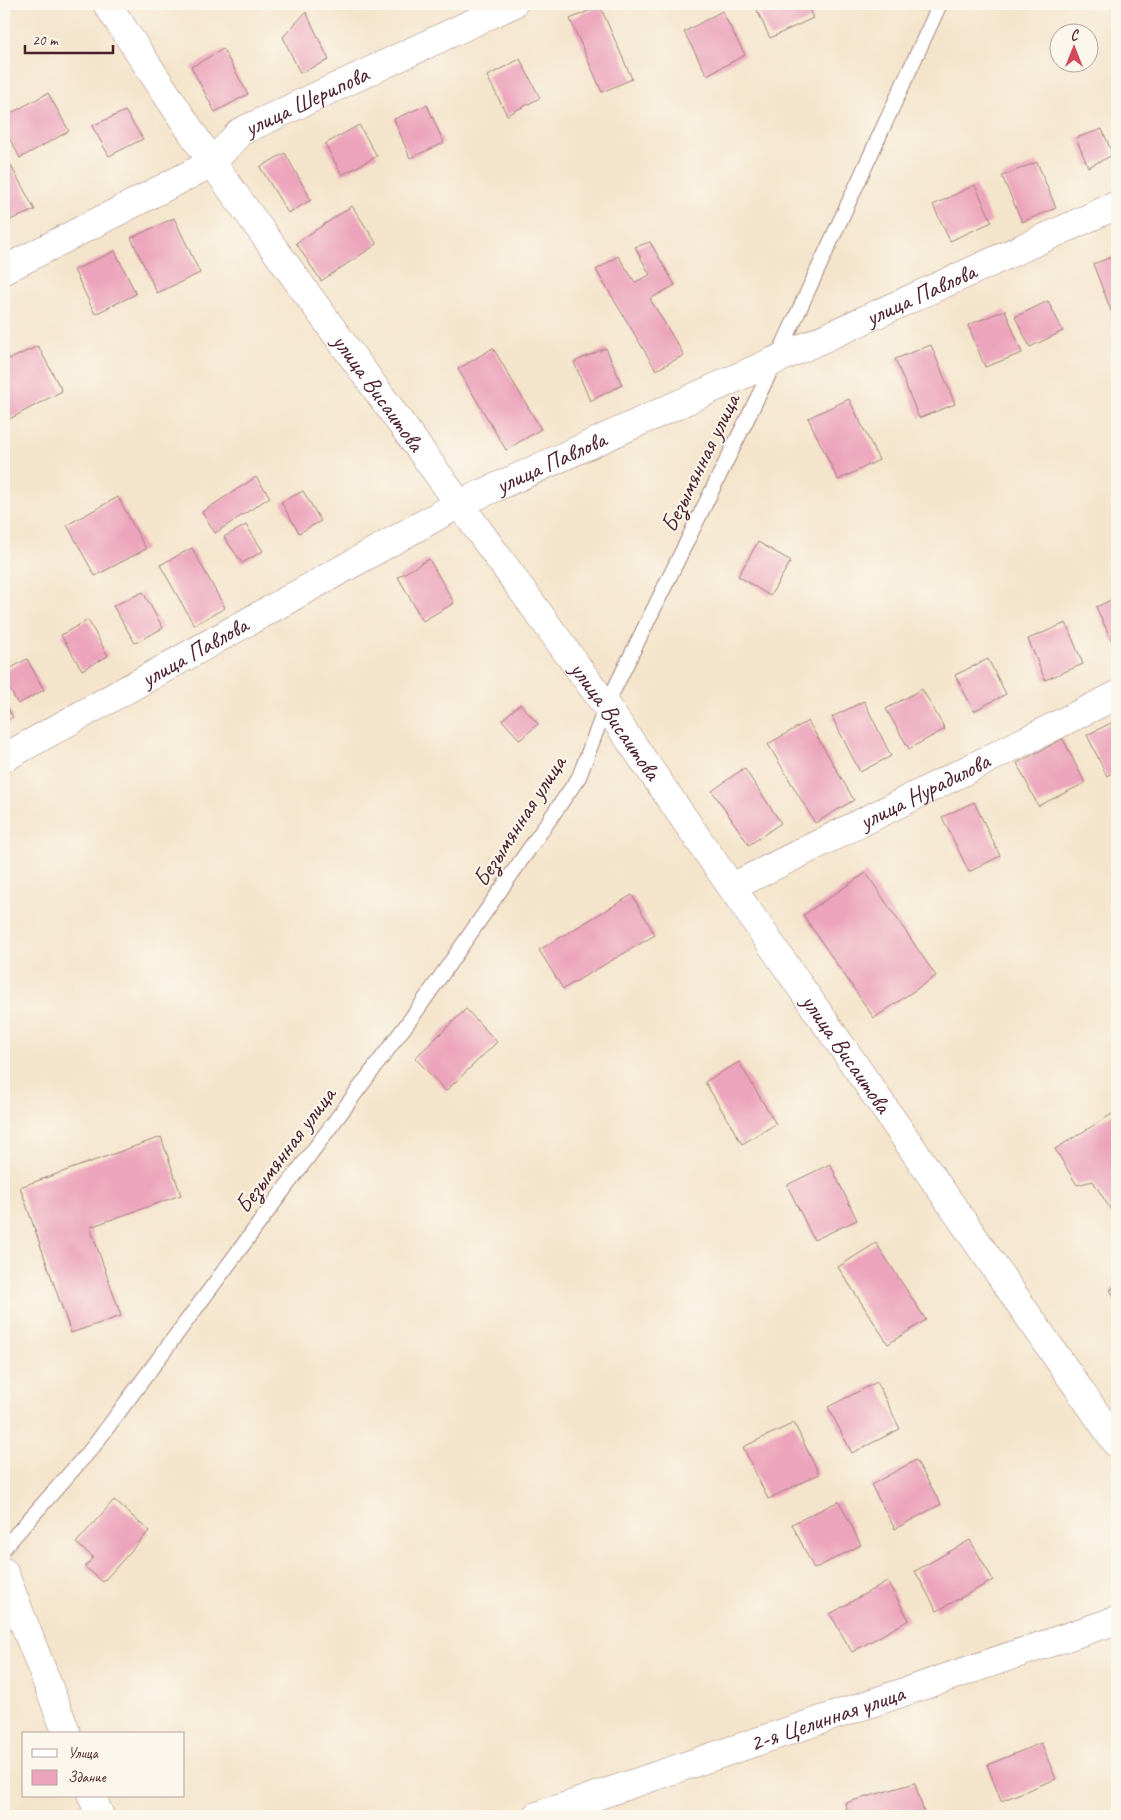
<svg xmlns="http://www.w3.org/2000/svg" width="1121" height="1820" viewBox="0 0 1121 1820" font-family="Caveat,sans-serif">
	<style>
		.building { fill: #eca4bc }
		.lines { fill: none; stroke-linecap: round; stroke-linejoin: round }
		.service-casing { stroke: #9f827b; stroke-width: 16 }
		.minor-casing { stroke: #9f827b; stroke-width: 29 }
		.tertiary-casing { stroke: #9f827b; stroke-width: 29 }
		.service { stroke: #fff; stroke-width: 14 }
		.minor { stroke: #fff; stroke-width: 28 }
		.tertiary { stroke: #fff; stroke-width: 28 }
		.labels { text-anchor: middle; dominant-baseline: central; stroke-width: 4; stroke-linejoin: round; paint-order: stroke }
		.street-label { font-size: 24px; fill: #4a1f2b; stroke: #fbf7ec }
	</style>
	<rect width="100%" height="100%" fill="#fbf7ec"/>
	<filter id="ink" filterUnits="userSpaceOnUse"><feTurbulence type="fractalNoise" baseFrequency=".02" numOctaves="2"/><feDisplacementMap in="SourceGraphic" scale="10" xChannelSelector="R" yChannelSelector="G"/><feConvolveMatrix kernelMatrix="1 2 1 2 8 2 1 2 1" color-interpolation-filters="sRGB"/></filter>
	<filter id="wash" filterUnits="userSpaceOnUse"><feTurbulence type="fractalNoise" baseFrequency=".0096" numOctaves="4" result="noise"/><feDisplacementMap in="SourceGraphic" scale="20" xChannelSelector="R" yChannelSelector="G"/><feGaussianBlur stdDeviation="1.12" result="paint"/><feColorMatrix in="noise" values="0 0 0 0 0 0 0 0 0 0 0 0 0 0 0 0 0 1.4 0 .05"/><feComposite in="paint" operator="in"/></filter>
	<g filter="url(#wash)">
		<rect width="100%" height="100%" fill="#f4e4cb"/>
		<g id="blocks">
			<path class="building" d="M754 4H806L813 18 770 38Z
				M600 6 632 79 602 92 570 19Z
				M722 11 745 55 707 75 684 32Z
				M306 12 329 60 300 73 283 37Z
				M223 49 248 94 215 112 191 67Z
				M520 59 540 98 507 115 487 76Z
				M48 93 69 131 20 158 4 128V117Z
				M427 105 444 143 410 158 394 119Z
				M125 111 143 139 109 156 92 126Z
				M359 125 377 156 342 175 325 144Z
				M1102 129 1113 155 1088 167 1076 138Z
				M4 153 35 210 10 220 4 209Z
				M285 153 311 200 288 213 260 167Z
				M1037 162 1056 208 1022 222 1002 176Z
				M975 185 992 222 950 241 933 205Z
				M352 206 377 244 321 281 296 243Z
				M174 218 200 273 157 293 131 238Z
				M650 242 675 285 650 299 684 355 656 370 596 270 618 256 635 282 650 275 635 247Z
				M115 251 136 294 95 314 74 270Z
				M1117 255V311L1112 313 1093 264Z
				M1048 301 1063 331 1030 347 1015 317Z
				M1005 310 1022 353 985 367 968 325Z
				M931 345 955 404 919 418 895 359Z
				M38 346 62 391 4 422V348L10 359Z
				M493 348 541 429 506 450 458 369Z
				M606 348 622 385 590 401 574 362Z
				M849 399 879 460 838 480 808 418Z
				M256 477 270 497 215 533 202 512Z
				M303 491 321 521 299 533 281 502Z
				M118 497 146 549 95 576 67 525Z
				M246 525 263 551 242 563 224 537Z
				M758 542 791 561 770 596 738 576Z
				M192 548 225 608 194 625 160 565Z
				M429 559 454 603 423 621 398 577Z
				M143 592 163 628 135 643 113 606Z
				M1117 597V641L1113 643 1096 607Z
				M88 620 108 656 82 670 61 635Z
				M1066 623 1083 664 1045 680 1028 639Z
				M27 659 44 690 18 704 4 679V672Z
				M988 659 1006 694 974 711 955 675Z
				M922 689 945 729 909 749 886 709Z
				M4 701 13 717 4 723Z
				M864 701 891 756 860 772 832 717Z
				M520 704 538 724 520 740 502 720Z
				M1117 720V770L1107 776 1087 735Z
				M808 721 854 800 815 823 768 744Z
				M1063 739 1085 783 1038 806 1017 763Z
				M744 768 781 823 749 845 712 791Z
				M974 802 1000 856 969 872 942 817Z
				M866 873 936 976 874 1018 803 915Z
				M632 895 655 935 563 989 539 950Z
				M466 1009 497 1042 446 1091 415 1058Z
				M739 1062 776 1124 742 1144 705 1082Z
				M1117 1111V1220L1093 1181 1077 1185 1055 1149Z
				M161 1137 181 1195 90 1227 121 1316 71 1333 20 1187Z
				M830 1164 857 1220 814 1240 787 1185Z
				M876 1243 926 1320 888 1344 838 1267Z
				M1117 1286V1301L1110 1290Z
				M877 1382 900 1429 852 1453 828 1407Z
				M794 1423 819 1474 768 1499 743 1447Z
				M916 1460 941 1504 895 1529 871 1485Z
				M114 1500 149 1531 103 1582 85 1567 93 1557 76 1543Z
				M839 1501 861 1545 814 1569 792 1524Z
				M970 1540 993 1580 937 1611 915 1571Z
				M887 1581 909 1620 852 1652 830 1614Z
				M1041 1743 1056 1779 1001 1801 987 1765Z
				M915 1783 925 1816H849L845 1803Z"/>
		</g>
	</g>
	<g filter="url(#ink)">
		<use href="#blocks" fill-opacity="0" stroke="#9f827b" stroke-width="1"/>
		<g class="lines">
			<defs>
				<path id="service" d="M4 1548 93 1447 418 1009 579 777 606 706 777 358 940 4"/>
				<g id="minor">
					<path id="s1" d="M4 270 212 163 240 132 513 4"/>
					<path id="s2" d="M4 758 459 504 1117 205"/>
					<path id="s3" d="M732 887 1117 695"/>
					<path d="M4 1572 67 1734"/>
					<path d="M92 1796 100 1816"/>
					<path id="s4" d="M537 1816 1117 1620"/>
				</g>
				<g id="tertiary">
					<path id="s5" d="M107 4 212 163 606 706 1117 1444"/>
				</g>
			</defs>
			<use href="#service" class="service-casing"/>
			<use href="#minor" class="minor-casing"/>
			<use href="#tertiary" class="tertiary-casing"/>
			<use href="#service" class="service"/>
			<use href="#minor" class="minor"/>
			<use href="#tertiary" class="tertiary"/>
		</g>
	</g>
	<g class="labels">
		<g class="street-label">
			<text stroke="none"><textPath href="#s1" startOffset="349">улица Шерипова</textPath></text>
			<text stroke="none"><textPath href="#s2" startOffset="1028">улица Павлова</textPath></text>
			<text stroke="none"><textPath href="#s5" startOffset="474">улица Висаитова</textPath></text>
			<text stroke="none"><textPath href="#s2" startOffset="622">улица Павлова</textPath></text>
			<text transform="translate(700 463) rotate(-64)">Безымянная улица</text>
			<text stroke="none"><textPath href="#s2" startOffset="218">улица Павлова</textPath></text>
			<text stroke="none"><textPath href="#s5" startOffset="879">улица Висаитова</textPath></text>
			<text stroke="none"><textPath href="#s3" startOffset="215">улица Нурадилова</textPath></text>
			<text transform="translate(519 821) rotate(-57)">Безымянная улица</text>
			<text stroke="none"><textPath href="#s5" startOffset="1284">улица Висаитова</textPath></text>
			<text transform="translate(285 1150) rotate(-53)">Безымянная улица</text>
			<text stroke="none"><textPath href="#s4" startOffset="306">2-я Целинная улица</textPath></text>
		</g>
	</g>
	<rect width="1121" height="1820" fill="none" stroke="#fbf7ec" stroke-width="20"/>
	<rect x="22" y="1732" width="162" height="65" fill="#fbf7ec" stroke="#b4a19f"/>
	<rect x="32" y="1749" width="25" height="8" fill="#ffffff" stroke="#b4a19f"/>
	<text x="68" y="1758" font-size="15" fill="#4a1f2b">Улица</text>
	<rect x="32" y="1770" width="25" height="15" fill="#eca4bc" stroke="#b4a19f"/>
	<text x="68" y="1782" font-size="15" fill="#4a1f2b">Здание</text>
	<g transform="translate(1074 48)"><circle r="24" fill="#fbf7ec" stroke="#b4a19f"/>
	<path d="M0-4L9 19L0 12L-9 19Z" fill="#d1495b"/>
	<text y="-8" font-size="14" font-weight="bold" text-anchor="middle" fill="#4a1f2b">С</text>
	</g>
	<path d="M25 45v8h88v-8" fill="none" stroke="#4a1f2b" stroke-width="2.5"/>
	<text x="32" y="45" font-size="15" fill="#4a1f2b" stroke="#fbf7ec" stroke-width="4" paint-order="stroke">20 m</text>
</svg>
